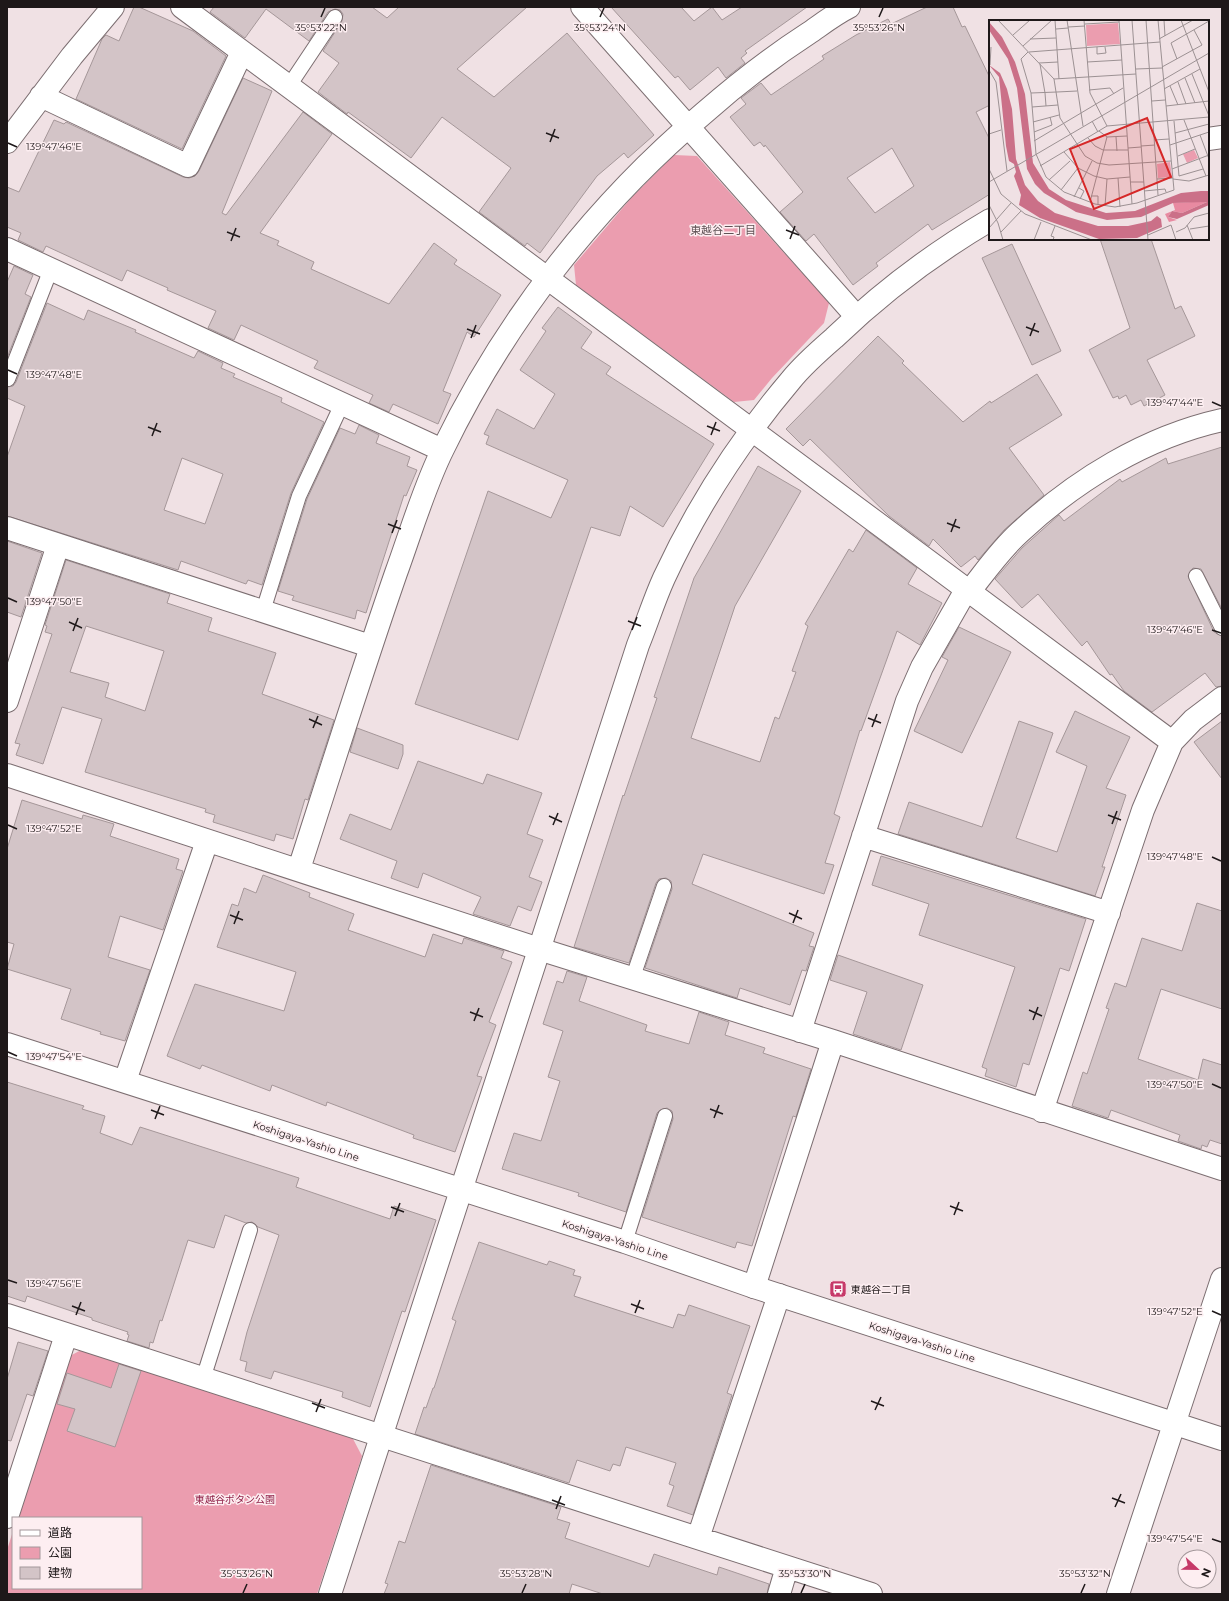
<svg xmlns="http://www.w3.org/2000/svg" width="1229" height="1601" viewBox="0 0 1229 1601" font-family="Montserrat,'Noto Sans JP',sans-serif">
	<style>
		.green { fill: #eb9daf }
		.building { fill: #d3c4c7; stroke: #a59799; fill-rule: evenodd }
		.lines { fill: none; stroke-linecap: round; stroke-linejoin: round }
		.lane-casing { stroke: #7c6e71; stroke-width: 16 }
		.street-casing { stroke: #7c6e71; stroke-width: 24 }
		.secondary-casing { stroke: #7c6e71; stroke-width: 24 }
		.lane { stroke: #fff; stroke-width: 14 }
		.street { stroke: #fff; stroke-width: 22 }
		.secondary { stroke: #fff; stroke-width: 22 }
		.ticks { fill: none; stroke: #1e1819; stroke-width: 1.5 }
		.labels { text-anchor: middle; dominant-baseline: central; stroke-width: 3; stroke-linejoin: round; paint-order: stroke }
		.street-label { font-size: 10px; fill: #1e1819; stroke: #fdeef1 }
		.poi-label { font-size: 10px; fill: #1e1819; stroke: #fdeef1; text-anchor: start }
		.park-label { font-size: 10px; fill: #902249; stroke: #fdeef1 }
		.neighbourhood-label { font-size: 11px; fill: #5f5255; stroke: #fdeef1 }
		.inset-road { fill: none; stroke: #9c9193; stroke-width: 1 }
		.view { fill: #d62828; fill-opacity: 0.15; stroke: #d62828; stroke-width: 2 }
		.inset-edge { fill: none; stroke: #1e1819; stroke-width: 2 }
		.ticks-label { font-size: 10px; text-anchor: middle; fill: #1e1819; stroke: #fdeef1; stroke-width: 3; stroke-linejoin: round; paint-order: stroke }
	</style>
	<rect width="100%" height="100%" fill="#f0e1e4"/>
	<path class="green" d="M674 155 697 156 829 303 824 323 772 378 754 400 734 402 576 285 574 265 632 197Z
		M83 1349 352 1437 362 1456 317 1594H7V1550L13 1531V1588H141V1518H17L68 1357Z"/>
	<path class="building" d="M134 7H139L193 31 226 56 182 149 76 99 102 39 106 35 119 41Z
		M214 7H372L387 18 399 7H527L457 69 494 97 567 33 654 135 628 158 624 153 597 176 540 253 527 243 525 246 479 212 511 168 442 117 411 158 348 112 347 114 318 92 339 63 323 51 342 21 343 14 340 10 335 9 328 12 309 41 266 9 245 38 210 12Z
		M611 7H681L694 21 712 7 722 20 742 7H807L745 51 747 53 741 58 745 63 726 78 718 67 690 90 678 76 675 78Z
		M927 7H953L962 27 965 26 990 78V105L976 112 990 140V194L932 230 928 224 876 263 878 266 853 285 814 234 806 241 780 212 803 192 765 145 764 147 760 142 754 146 730 117 746 104 741 98 761 83 771 95 824 59 822 56 856 35 888 19 891 24ZM892 148 914 186 875 213 847 178Z
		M243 78 272 91 222 213 226 215 303 112 332 134 260 233 279 241 277 245 314 262 311 269 389 304 434 243 457 260 454 264 501 295 474 337 467 332 443 391 451 394 438 424 393 404 389 412 369 403 373 395 314 368 318 361 241 325 234 340 208 328 216 311 167 290 168 288 127 270 122 281 46 246 43 252 18 240 21 233 7 227V187L19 192 54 120 64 124 66 122 183 177 189 178 195 176 199 171Z
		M1100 239H1151L1175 309 1181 306 1195 336 1147 360 1165 395 1144 406 1141 400 1131 405 1126 395 1119 399 1118 396 1113 398 1089 350 1130 328Z
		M1012 244 1061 351 1032 365 982 258Z
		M14 266 33 275 25 294 31 297 7 358V282Z
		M47 303 84 320 88 310 136 330 135 332 194 358 198 351 223 363 221 368 235 374 233 377 282 398 281 402 324 422 291 493 262 585 248 580 246 584 181 561 178 570 7 516V457L25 406 7 398V387L13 386 16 382ZM182 458 223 474 205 524 164 510Z
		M558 307 592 332 581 348 611 367 606 374 714 444 663 527 630 506 620 536 591 527 518 740 415 704 488 491 551 518 568 480 486 444 489 436 484 434 497 409 534 429 555 394 520 370 546 331 542 328Z
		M878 336 904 361 902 363 963 422 990 401 991 403 1037 374 1062 415 1009 448 1044 495 1004 530 978 560 975 556 961 567 933 539 929 546 889 516 810 439 803 446 786 429Z
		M359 425 379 435 376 443 410 457 407 466 417 470 406 496 404 495 366 613 357 610 355 619 292 600 294 596 278 591 307 499 340 428 355 434Z
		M1222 447V609L1201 569 1193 568 1188 576 1214 632 1222 636V686L1216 687 1205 673 1152 712 1124 691 1112 674 1110 675 1087 641 1082 646 1038 594 1022 608 995 579 1022 548 1050 523 1059 515 1064 521 1120 479 1122 482 1166 458 1168 464Z
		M758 466 801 491 735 606 691 738 760 762 775 717 779 719 796 672 792 671 808 626 805 624 849 549 853 552 866 530 917 568 908 584 942 603 920 645 897 631 861 731 860 730 834 814 840 817 825 863 834 865 824 894 703 854 692 884 814 933 809 946 814 947 806 971 802 970 790 1005 740 988 737 998 645 968 672 889 671 881 666 878 659 879 656 883 629 963 574 947 623 795 624 796 657 698 654 697 694 578Z
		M7 541 42 553 21 617 7 612Z
		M66 560 170 594 167 603 212 618 208 631 276 653 262 694 334 720 308 800 305 799 293 839 276 834 274 841 213 822 215 815 205 812 206 809 85 772 102 719 62 707 43 764 16 755 20 744 15 743 52 634 45 632 47 626 45 625ZM86 626 164 651 145 711 105 697 109 683 70 672Z
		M959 627 1011 652 962 753 914 731 948 660 942 657Z
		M1075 711 1130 737 1106 788 1126 795 1102 867H1105L1095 896 898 834 909 802 982 827 1019 721 1053 733 1016 838 1057 852 1087 766 1056 752Z
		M1222 721V779L1194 742Z
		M357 728 403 745V754L398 769 350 752Z
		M418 761 483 784 487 774 542 793 527 834 543 840 529 877 542 882 531 911 518 906 510 926 473 914 481 897 423 873 418 888 391 878 397 861 340 839 350 814 391 830Z
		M22 800 82 819 83 815 114 824 110 836 179 859 176 869 183 871 163 930 120 916 108 957 150 970 125 1041 100 1034 101 1032 61 1019 71 989 7 969 14 944 7 942V849Z
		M881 856 1086 919 1069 971 1060 968 1029 1065 1023 1063 1016 1087 985 1076 987 1069 982 1067 1015 967 919 935 929 904 872 885Z
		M263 875 310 893 309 897 354 914 348 930 425 957 433 934 462 944 464 938 504 951 501 958 512 962 489 1022 496 1025 477 1076 482 1077 455 1152 413 1138 414 1135 327 1102 326 1106 272 1085 270 1091 202 1065 200 1069 167 1056 195 984 284 1011 296 972 217 947 232 904 238 906 244 888 256 893Z
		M1197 903 1222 911V1009L1161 989 1138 1059 1198 1080 1203 1059 1222 1065V1144L1210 1140 1207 1147 1202 1145 1201 1149 1178 1141 1180 1135 1111 1110 1108 1118 1072 1106 1083 1072 1087 1074 1109 1009 1106 1008 1115 983 1126 987 1142 938 1182 951Z
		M838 955 923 985 901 1050 853 1034 867 992 830 980Z
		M567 971 587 977 579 1001 647 1025 645 1031 689 1044 699 1012 729 1022 725 1035 765 1048 763 1053 811 1069 796 1117 793 1116 752 1246 737 1242 735 1248 642 1217 673 1119 672 1111 667 1108 660 1110 657 1113 626 1212 578 1196 579 1193 502 1169 514 1133 541 1141 560 1081 548 1077 563 1031 543 1024 557 981 563 983Z
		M7 1082 84 1106 82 1109 105 1116 100 1133 132 1145 140 1127 299 1178 296 1187 390 1219 394 1206 436 1220 405 1312 402 1311 370 1407 342 1397 343 1392 274 1371 271 1379 245 1371 247 1362 240 1360 247 1332 279 1235 258 1227 252 1222 246 1223 225 1215 214 1248 188 1240 162 1321 160 1320 153 1343 150 1342 149 1348 127 1341 129 1335 127 1334 128 1332 92 1320V1318L27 1296 25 1302 7 1296Z
		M479 1242 547 1265 549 1261 575 1270 573 1275 581 1277 574 1296 673 1328 678 1314 685 1316 689 1305 750 1326 727 1393 732 1395 693 1515 667 1506 674 1486 669 1484 676 1463 626 1447 620 1466 613 1464 610 1471 577 1460 569 1483 415 1434 424 1407 426 1408 433 1388H434L456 1321 452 1319Z
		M18 1342 48 1351 33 1396 27 1394 11 1441 7 1440V1379Z
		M119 1364 141 1371 115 1447 67 1431 75 1409 57 1404 67 1373 111 1388Z
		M431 1465 561 1507 557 1519 570 1523 565 1538 649 1567 654 1554 717 1575 719 1567 769 1584 767 1594H603L572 1584 569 1594H384L388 1584 385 1583 399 1541 405 1543Z"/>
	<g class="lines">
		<defs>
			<path id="lane" d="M289 86 335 17
				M8 379 51 269
				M1196 576 1222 628
				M263 611 299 496 342 404
				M633 977 664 886
				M625 1242 665 1116
				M203 1379 250 1230"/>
			<path id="street" d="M182 7 1172 742
				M582 7 856 316
				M41 96 188 166 242 52
				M7 142 72 56 113 7
				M7 249 442 450
				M7 528 370 646
				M969 592C985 572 1000 550 1020 532 1076 480 1146 437 1222 420
				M7 701 58 545
				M7 775 539 949 833 1041 1222 1169
				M863 836 1109 913
				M299 869C331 770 362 671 396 573 411 532 424 487 443 449 505 321 595 205 704 113 737 84 772 57 809 33 822 24 835 14 849 7
				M800 1031 907 701 922 667 966 590
				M125 1081 207 841
				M1042 1111 1143 810 1172 742 1193 720 1222 698
				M754 1287 833 1041
				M7 1315 871 1594
				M7 1517 66 1335
				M698 1538 779 1295
				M779 1594 787 1567"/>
			<path id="secondary" d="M1208 139 1222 137
				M7 1044 625 1242 754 1287 1222 1439
				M330 1594 638 645C647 623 654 600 664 578 697 507 741 439 791 380 803 365 819 351 834 338 882 292 932 254 990 220
				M1118 1594 1222 1279"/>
		</defs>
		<use href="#lane" class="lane-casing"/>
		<use href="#street" class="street-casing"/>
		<use href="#secondary" class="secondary-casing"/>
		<use href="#lane" class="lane"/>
		<use href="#street" class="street"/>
		<use href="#secondary" class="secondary"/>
	</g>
	<path class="ticks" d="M321 17 325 8M600 17 604 8M879 17 883 8M546 133 559 138M550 142 555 129M8 143 17 147M786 230 799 235M227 232 240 237M790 239 795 226M231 241 236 228M1026 327 1039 332M467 329 480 334M1030 336 1035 323M471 338 476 325M8 370 17 374M1212 402 1221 406M707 426 720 431M148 427 161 432M711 435 716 422M152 436 157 423M947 523 960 528M388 524 401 529M951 532 956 519M392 533 397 520M8 598 17 602M628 621 641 626M69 622 82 628M632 630 637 617M1212 630 1221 633M73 631 78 618M868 718 881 723M309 719 322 725M872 727 877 714M313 728 318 716M1108 815 1121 820M549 816 562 822M1112 824 1117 811M8 825 17 829M553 825 558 813M1212 857 1221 861M789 913 802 919M230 915 243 920M793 923 798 910M234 924 239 911M1029 1010 1042 1016M470 1012 483 1017M1033 1020 1038 1007M474 1021 479 1008M8 1052 17 1056M1212 1084 1221 1088M710 1109 723 1114M151 1110 164 1115M714 1118 719 1105M155 1119 160 1106M950 1206 963 1211M391 1207 404 1212M954 1215 959 1202M395 1216 400 1203M8 1280 17 1283M631 1304 644 1309M72 1306 85 1311M1212 1311 1221 1315M635 1313 640 1300M76 1315 81 1302M871 1401 884 1406M312 1403 325 1408M875 1410 881 1397M316 1412 321 1399M1112 1498 1125 1503M552 1500 565 1505M1115 1507 1121 1494M556 1509 561 1496M1212 1539 1221 1542M243 1593 247 1584M522 1593 526 1584M801 1593 805 1584M1081 1593 1085 1584"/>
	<defs>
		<symbol id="bus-square" viewBox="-11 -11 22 22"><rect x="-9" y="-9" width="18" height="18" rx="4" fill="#c63969" stroke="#fdeef1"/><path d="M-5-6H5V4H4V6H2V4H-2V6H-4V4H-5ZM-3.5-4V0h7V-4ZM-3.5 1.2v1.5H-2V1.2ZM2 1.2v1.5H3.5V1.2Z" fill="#fff"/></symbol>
	</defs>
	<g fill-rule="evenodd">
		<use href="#bus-square" x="828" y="1279" width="20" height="20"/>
	</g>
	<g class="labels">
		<g class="street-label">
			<text transform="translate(306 1141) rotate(18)">Koshigaya-Yashio Line</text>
			<text transform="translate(615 1240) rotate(18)">Koshigaya-Yashio Line</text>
			<text transform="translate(922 1342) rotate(18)">Koshigaya-Yashio Line</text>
		</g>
		<g class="poi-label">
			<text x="851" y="1289">東越谷二丁目</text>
		</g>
		<g class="park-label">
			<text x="235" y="1499">東越谷ボタン公園</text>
		</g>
		<g class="neighbourhood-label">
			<text x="723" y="230">東越谷二丁目</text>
		</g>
	</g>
	<g transform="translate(989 20)">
		<rect width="220" height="220" fill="#f0e1e4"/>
		<path d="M129 3 131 24 98 26 97 5ZM205 130 209 138 198 143 194 134ZM181 142 183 157 169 158 168 144Z" fill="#eb9daf"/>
		<path d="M203 182H218L193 193 183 191 179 197 188 200 180 202 176 194 186 190 184 183Z" fill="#e88aa1"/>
		<path d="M0 2 13 17 26 42 36 74 44 143 60 169 77 180 117 193 146 191 192 173 212 171H220V185L188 199 179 197 183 191 193 193 218 182 184 183 152 197 118 200 87 192 55 173 46 164 38 149 28 68 19 39 0 10ZM0 45 11 53 18 69 23 89 27 139 36 165 49 181 66 193 109 206H139L162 201 168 196 172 199 173 207 148 218 110 219 51 198 30 185 32 175 25 156 27 152 25 144 20 141 17 126 10 57Z" fill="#cb7088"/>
		<path class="inset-road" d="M9 0 65 59 71 98 96 136 108 143 120 145 182 141M66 0 70 59M78 0 94 106M95 0 101 73 118 106 220 97M130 0 143 184M143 0 159 220M157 0 169 175M175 0 176 16M192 0 220 72M96 4 130 2M79 7 96 6M67 9 79 8M24 15 41 0M41 19 67 18M170 19 204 0M34 26 63 0M108 27V34L117 33 116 27M39 32 32 39 42 73 47 134 57 157 75 172 106 184 126 187 148 183 185 170 169 0M40 32 171 22M188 39 182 23 220 1M98 42 133 40M50 43 69 42M51 44 56 73M1 45 2 27M173 47 213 25 205 10M147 49 173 48M0 50 7 62 18 151M203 54 220 96M196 58 206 83M65 59 147 54M189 62 197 84M181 66 189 85M175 69 211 49M100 70 121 68 125 74M68 72 88 71M42 73 68 72M56 73 57 86M163 81 176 80M177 86 220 81M43 87 69 85M195 100 217 156M103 101 109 112M185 101 190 156 214 149M44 102 70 95M110 111 118 117 138 116M45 112 63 105 61 97M186 113 220 104M0 114 12 110M211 115 220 139M127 117 128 131M99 118 106 126 114 130M165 120 180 119M45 121 134 68M181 125 220 112M152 126 166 125M139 128 152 127M114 130H139M75 132 89 148 105 156 118 159 141 157M189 136 206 129M51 146 118 106M0 149 12 174 36 194 103 220M183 149 220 135M129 158 131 187M168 159 184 158M184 159 200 161 220 155M60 160 81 141M0 162 220 33M141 162H155M90 168 95 171 91 179M72 170 89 148M155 171 176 169 177 172M102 176H109V185M85 177 103 141M101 182 118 117M0 185 9 203 14 220M116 186 118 159M8 199 22 183M198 205 204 220M0 208 8 199M201 209 220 206M12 212 32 191M187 212 196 208 205 197 220 193M159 215 182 205 187 220M45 220 52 202M64 220 65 217 62 216 66 206"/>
		<path class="view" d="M158 98 182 157 105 189 81 129Z"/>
		<rect width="220" height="220" class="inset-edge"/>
	</g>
	<g class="ticks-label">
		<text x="321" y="31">35°53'22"N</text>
		<text x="600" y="31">35°53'24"N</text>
		<text x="879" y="31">35°53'26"N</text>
		<text x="54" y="150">139°47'46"E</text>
		<text x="54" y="378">139°47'48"E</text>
		<text x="1175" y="406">139°47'44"E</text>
		<text x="54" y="605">139°47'50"E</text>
		<text x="1175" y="633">139°47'46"E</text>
		<text x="54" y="832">139°47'52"E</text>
		<text x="1175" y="860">139°47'48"E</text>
		<text x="54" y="1060">139°47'54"E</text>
		<text x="1175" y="1088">139°47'50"E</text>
		<text x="54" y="1287">139°47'56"E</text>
		<text x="1175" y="1315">139°47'52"E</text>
		<text x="1175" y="1542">139°47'54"E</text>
		<text x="247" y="1577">35°53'26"N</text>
		<text x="526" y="1577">35°53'28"N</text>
		<text x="805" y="1577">35°53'30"N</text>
		<text x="1085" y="1577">35°53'32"N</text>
	</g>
	<rect width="1229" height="1601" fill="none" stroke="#1e1819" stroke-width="16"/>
	<rect x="12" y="1517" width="130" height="72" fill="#fdeef1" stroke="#a4989b"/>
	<rect x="20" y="1530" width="20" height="6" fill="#ffffff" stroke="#a4989b"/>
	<text x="48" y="1537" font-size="12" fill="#1e1819">道路</text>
	<rect x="20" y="1547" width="20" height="12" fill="#eb9daf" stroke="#a4989b"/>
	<text x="48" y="1557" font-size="12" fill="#1e1819">公園</text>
	<rect x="20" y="1567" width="20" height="12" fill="#d3c4c7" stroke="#a4989b"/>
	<text x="48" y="1577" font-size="12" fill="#1e1819">建物</text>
	<g transform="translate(1197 1569) rotate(112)"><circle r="19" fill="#fdeef1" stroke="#a4989b"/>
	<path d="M0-3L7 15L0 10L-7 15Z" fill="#c63969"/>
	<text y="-6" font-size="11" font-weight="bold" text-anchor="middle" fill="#1e1819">N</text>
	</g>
</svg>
